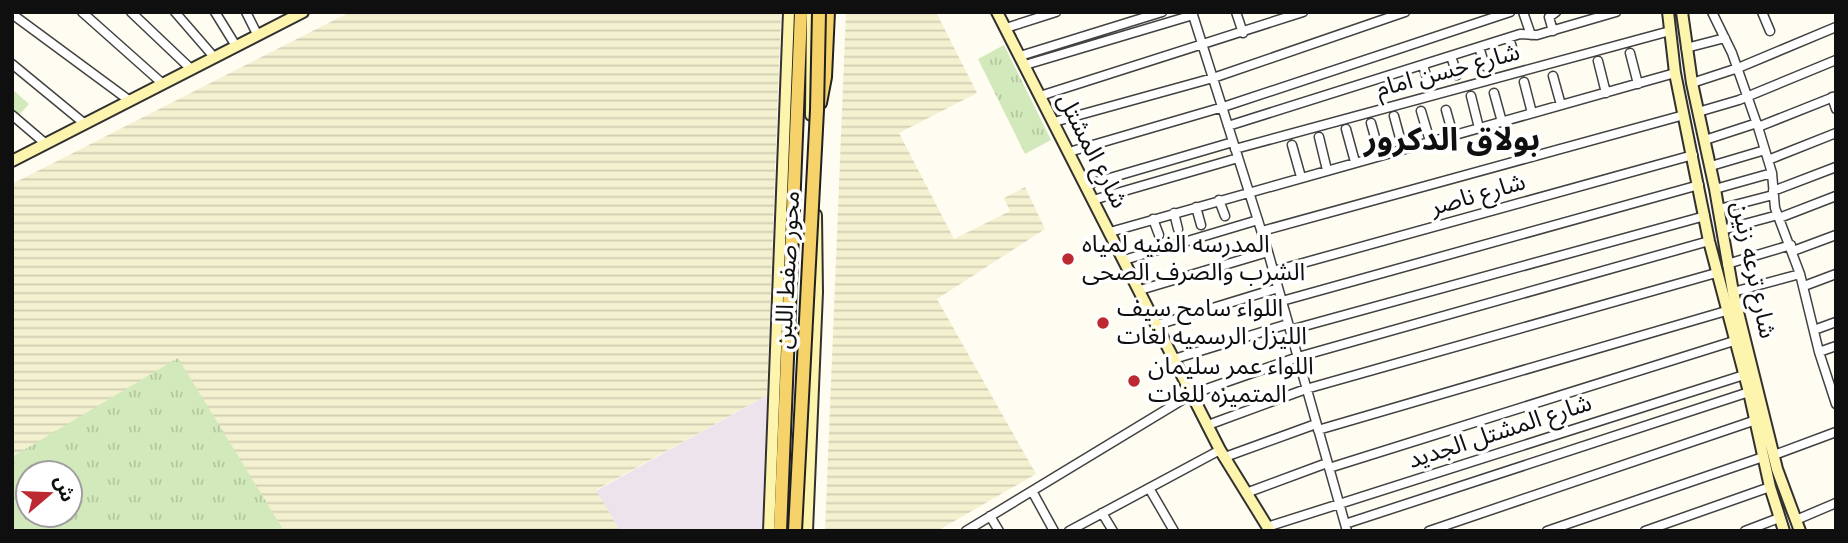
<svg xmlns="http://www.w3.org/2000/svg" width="1848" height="543" viewBox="0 0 1848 543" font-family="Spectral,'Noto Sans Arabic',serif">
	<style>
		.industrial { fill: #ece3ed }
		.farmland { fill: url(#farmland-rules); fill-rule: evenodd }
		.grass { fill: url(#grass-tufts); fill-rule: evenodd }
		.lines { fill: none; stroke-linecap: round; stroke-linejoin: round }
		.street-casing { stroke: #424242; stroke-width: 11 }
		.secondary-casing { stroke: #313131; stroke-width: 14 }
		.primary-casing { stroke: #202020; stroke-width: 16 }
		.street { stroke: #fff; stroke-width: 8 }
		.secondary { stroke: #fdf4ad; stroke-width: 10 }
		.primary { stroke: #f5d36a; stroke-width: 12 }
		.primary-bridge-casing { stroke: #202020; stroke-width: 16; stroke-linecap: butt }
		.primary-bridge { stroke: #f5d36a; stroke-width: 12 }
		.poi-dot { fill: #bc2930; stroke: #fff; stroke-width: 2.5 }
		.labels { text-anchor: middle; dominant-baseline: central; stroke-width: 7; stroke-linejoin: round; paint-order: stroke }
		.street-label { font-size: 24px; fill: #0f0f0f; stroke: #fff }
		.poi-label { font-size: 24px; fill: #0f0f0f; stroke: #fff; text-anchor: start }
		.district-label { font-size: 32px; font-weight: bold; fill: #0f0f0f; stroke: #fff }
	</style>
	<defs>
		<pattern id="farmland-rules" width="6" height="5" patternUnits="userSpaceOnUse" patternTransform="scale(1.75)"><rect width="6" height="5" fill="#f4f1d1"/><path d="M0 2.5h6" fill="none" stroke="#d0cdb2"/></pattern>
		<pattern id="grass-tufts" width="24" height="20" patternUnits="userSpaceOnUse" patternTransform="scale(1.75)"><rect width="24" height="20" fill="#d2e9bb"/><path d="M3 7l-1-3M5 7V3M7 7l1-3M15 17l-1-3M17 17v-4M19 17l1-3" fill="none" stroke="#b3c7a0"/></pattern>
	</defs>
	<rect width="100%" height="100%" fill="#fffcf1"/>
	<path class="industrial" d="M767 395 762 531H620L596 491Z"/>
	<path class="farmland" d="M350 12H781L767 395 596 490 620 531H12V184ZM28 473H70V515H28Z
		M846 12H936L977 93 899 133 954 239 1010 211 1004 198 1025 187 1045 229 937 299 1036 474 937 531H825Z"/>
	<path class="grass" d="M1004 45 1051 140 1025 154 978 59Z
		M12 89 29 104 19 115 12 110Z
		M178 358 284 531H12V457ZM28 473H70V515H28Z"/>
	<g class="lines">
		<defs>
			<path id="street" d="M82 12 163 84
				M131 12 191 69
				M175 12 214 57
				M215 12 236 46
				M246 12 257 34
				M1192 12 1268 252 1347 531
				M1236 12 1243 33
				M1523 12 1531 35
				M1712 12 1732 53 1758 127 1772 173 1775 208 1800 274 1819 352 1836 404
				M1762 12 1770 31
				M12 14 130 101
				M1006 28 1056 12
				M1553 31 1549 17 1556 12
				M1509 38 1515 57
				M1479 47 1485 66
				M1686 48 1725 38
				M1630 53 1638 84
				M1020 56 1162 12
				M1451 56 1457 75
				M1598 61 1606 93
				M12 64 85 124
				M1025 65 1193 15
				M1423 65 1428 82
				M1553 76 1561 105
				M1524 82 1532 113
				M1692 83 1738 68 1836 27
				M1494 93 1502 122
				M1040 96 1303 12
				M1471 96 1479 128
				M1832 97 1836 109
				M1446 110 1453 135
				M1421 111 1430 141
				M1698 112 1739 100 1836 60
				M12 115 46 144
				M1394 116 1403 149
				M1054 122 1213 78 1405 12
				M1371 123 1380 155
				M1228 126 1520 34 1537 35 1616 12
				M1758 127 1836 96
				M1346 129 1355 162
				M1319 137 1327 170
				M1705 140 1757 123
				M1292 145 1301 177
				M1235 149 1670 31
				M1069 152 1223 107 1510 12
				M1768 160 1836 133
				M1711 166 1765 150
				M1086 185 1233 142
				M1715 189 1772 173
				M1773 191 1836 167
				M1093 200 1238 158
				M1219 200 1225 216
				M1196 207 1201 225
				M1719 209 1773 195
				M1174 213 1178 229
				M1779 218 1836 196
				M1153 219 1159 235
				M1722 230 1778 215
				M1262 231 1684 115
				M1110 232 1675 73
				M1793 251 1836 235
				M1124 260 1258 220
				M1727 264 1791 245
				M1274 271 1693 155
				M1804 286 1836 274
				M1140 290 1268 252
				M1733 292 1800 274
				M1282 301 1699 185
				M1157 325 1278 288
				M1290 330 1705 216
				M1814 330 1836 322
				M1819 352 1836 346
				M1174 359 1288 324
				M1208 425 1306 389 1716 273
				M1318 430 1726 311
				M1774 455 1836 432
				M1225 457 1316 424
				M1329 468 1734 341
				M1149 488 1174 531
				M1032 491 1054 531
				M1246 493 1327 463
				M1102 513 1113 531
				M990 516 999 531
				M1796 520 1836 503
				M1345 524 1749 392
				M1267 527 1744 375
				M966 531 1192 394 1298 357 1709 241
				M1069 531 1220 450
				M1429 531 1756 420
				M1547 531 1763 457
				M1645 531 1770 487
				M1745 531 1779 518"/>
			<path id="secondary" d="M997 12 1220 450 1270 531
				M1668 12 1675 73 1709 241 1749 392 1770 487 1784 531
				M1682 12 1692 83 1715 189 1733 292 1777 469 1800 531
				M811 115 812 12
				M12 161 303 12
				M769 531 789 12
				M807 531 817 292 816 215"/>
			<path id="primary" d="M820 103 825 77 828 12
				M780 531 801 12"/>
		</defs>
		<use href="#street" class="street-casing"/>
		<use href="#secondary" class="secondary-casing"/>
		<use href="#primary" class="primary-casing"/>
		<use href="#street" class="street"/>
		<use href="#secondary" class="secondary"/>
		<use href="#primary" class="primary"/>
		<defs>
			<path id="primary-bridge" d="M795 531 817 110 819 12"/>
		</defs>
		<use href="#primary-bridge" class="primary-bridge-casing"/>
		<use href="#primary-bridge" class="primary-bridge"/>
	</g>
	<g class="poi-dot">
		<circle cx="1068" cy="259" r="7"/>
		<circle cx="1103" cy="323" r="7"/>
		<circle cx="1134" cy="381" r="7"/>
	</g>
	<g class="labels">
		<g class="street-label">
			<text transform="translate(1448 71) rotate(-15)">شارع حسن امام</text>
			<text transform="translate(1092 151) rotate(63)">شارع المشتل</text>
			<text transform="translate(1478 195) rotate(-16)">شارع ناصر</text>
			<text transform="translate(788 270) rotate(-87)">محور صفط اللبن</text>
			<text transform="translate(1753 270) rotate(78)">شارع ترعه زنين</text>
			<text transform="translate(1500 432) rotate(-18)">شارع المشتل الجديد</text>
		</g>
		<g class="poi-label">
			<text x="1082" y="245">المدرسه الفنيه لمياه<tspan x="1082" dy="28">الشرب والصرف الصحى</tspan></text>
			<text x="1117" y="309">اللواء سامح سيف<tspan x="1117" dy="28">الليزل الرسميه لغات</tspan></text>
			<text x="1148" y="367">اللواء عمر سليمان<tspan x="1148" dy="28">المتميزه للغات</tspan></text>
		</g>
		<g class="district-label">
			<text x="1452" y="140">بولاق الدكرور</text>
		</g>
	</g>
	<rect width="1848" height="543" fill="none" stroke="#0f0f0f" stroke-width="28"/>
	<g transform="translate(49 494) rotate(71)"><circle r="33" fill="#ffffff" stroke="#9f9f9f" stroke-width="2"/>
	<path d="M0-5L12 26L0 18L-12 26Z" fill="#bc2930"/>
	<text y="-10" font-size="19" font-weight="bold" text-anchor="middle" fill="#0f0f0f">ش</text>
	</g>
</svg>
